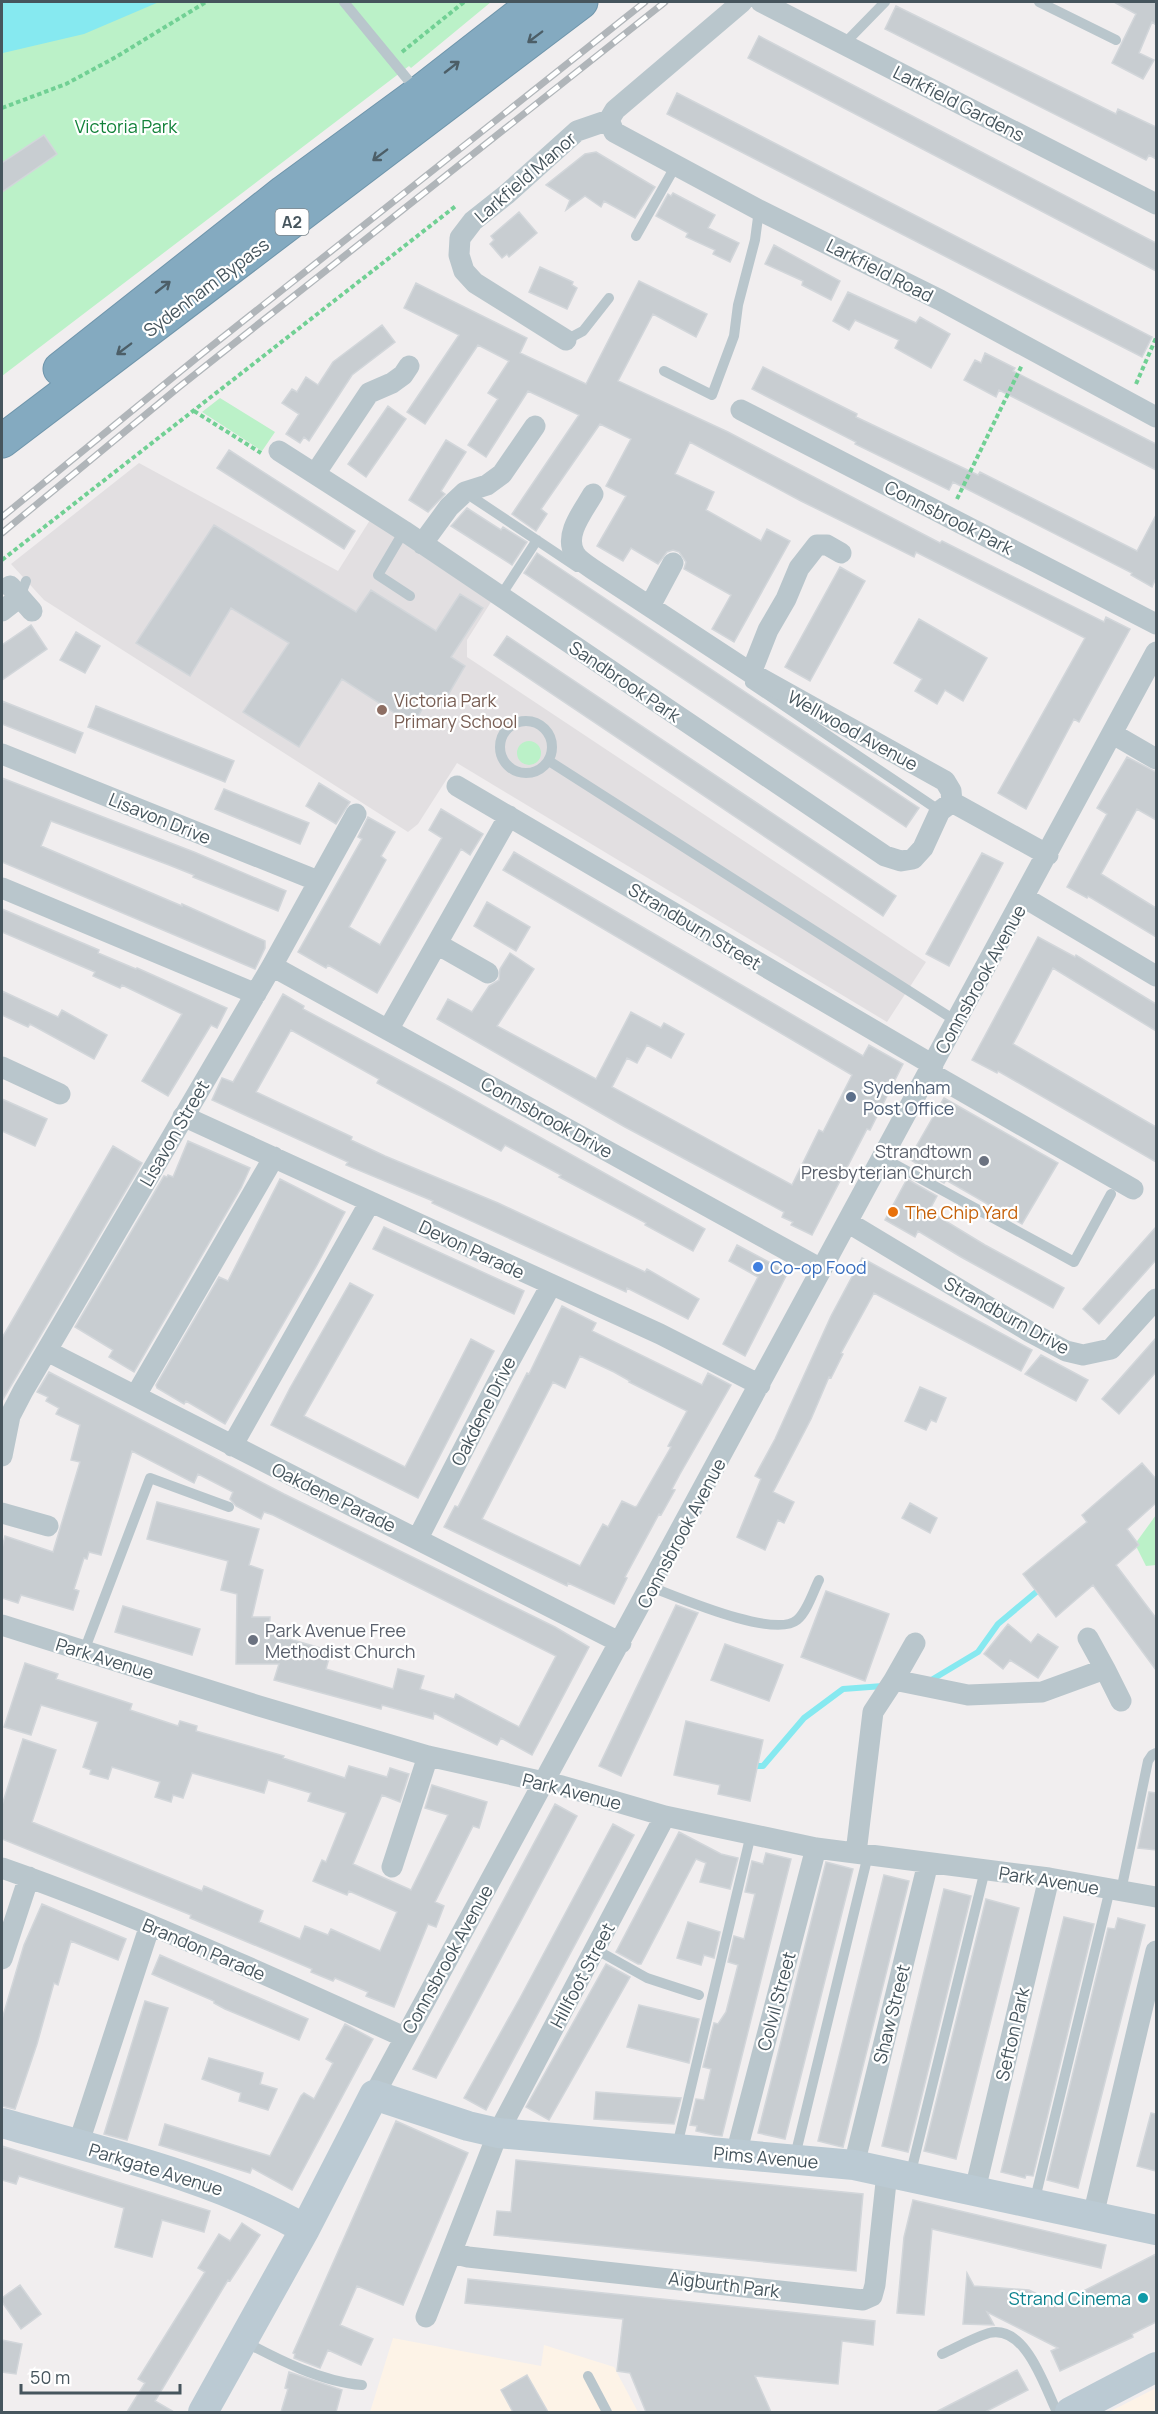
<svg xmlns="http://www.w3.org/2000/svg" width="1158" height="2414" viewBox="0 0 1158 2414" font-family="Manrope,sans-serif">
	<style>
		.commercial { fill: #fdf3e7 }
		.education { fill: #e2dfe1 }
		.green { fill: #bbf1c8 }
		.water { fill: #86e9f0 }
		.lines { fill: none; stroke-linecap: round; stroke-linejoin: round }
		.stream { stroke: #86e9f0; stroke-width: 6 }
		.building { fill: #c8cdd1; stroke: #d2d6da; stroke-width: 1.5; fill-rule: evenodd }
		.highway-casing { stroke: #6f95ab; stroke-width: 35 }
		.path { stroke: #71d094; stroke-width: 4; stroke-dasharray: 4.5 3; stroke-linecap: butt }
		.lane { stroke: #b9c6cc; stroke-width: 10 }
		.street { stroke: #b9c6cc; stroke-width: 21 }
		.secondary { stroke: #bbcad3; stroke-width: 30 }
		.highway { stroke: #84aac0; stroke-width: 33 }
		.rail-casing { stroke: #b0b5b9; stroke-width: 7 }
		.rail { stroke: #fff; stroke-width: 4.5; stroke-dasharray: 14; stroke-linecap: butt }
		.oneway { stroke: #4c5e67 }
		.education-dot { fill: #8d6e63; stroke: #fff; stroke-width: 2 }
		.service-dot { fill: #5c6f8a; stroke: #fff; stroke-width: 2 }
		.worship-dot { fill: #6b7280; stroke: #fff; stroke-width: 2 }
		.food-dot { fill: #e8710a; stroke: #fff; stroke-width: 2 }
		.shop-dot { fill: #3f7fe0; stroke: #fff; stroke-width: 2 }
		.culture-dot { fill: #0f9aa8; stroke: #fff; stroke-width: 2 }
		.labels { text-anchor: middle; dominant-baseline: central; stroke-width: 4.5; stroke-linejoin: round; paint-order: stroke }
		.shield { fill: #fff; stroke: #7e888e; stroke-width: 1.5 }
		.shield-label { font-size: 16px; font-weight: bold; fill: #46555d }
		.street-label { font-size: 18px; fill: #46555d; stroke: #fff }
		.park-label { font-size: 18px; fill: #13823a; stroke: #fff }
		.education-label { font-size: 18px; fill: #785e54; stroke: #fff; text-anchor: start }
		.service-label { font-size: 18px; fill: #4e5e75; stroke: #fff; text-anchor: start }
		.worship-label { font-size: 18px; fill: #5b616d; stroke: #fff; text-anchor: end }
		.food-label { font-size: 18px; fill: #c56008; stroke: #fff; text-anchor: start }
		.shop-label { font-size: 18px; fill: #366cbe; stroke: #fff; text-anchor: start }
		.culture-label { font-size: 18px; fill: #0d838f; stroke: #fff; text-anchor: end }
	</style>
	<rect width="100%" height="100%" fill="#f1eeef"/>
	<path class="commercial" d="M393 2338 541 2366 544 2345 614 2367 638 2412H370Z
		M1156 2388V2412H1109Z"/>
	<path class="education" d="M139 463 338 571 370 520 491 602 467 640V657L926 962 887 1022 457 763 418 824 408 832 44 600 11 564Z"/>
	<path class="green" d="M2 2H491L411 68 409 66 2 376Z
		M220 398 275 432 262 451 202 412Z
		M517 753a12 12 0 1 1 24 0a12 12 0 1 1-24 0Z
		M1156 1515V1565L1146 1566 1135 1544Z"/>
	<path class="water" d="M2 2H159L84 34 3 53Z"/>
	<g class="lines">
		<path class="stream" d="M928 1682 978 1652 998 1624 1041 1588
			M751 1766H763L804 1718 843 1689 883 1686"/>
	</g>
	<path class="building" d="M1114 2H1156V25L1152 22 1139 53 1154 60 1143 79 1112 63 1136 14Z
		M896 6 1116 114 1118 109 1156 127V159L1149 155 1146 160 885 29Z
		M759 36 1156 243V271L748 58Z
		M677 93 1152 337 1142 357 667 114Z
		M44 135 57 154 2 192V163Z
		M596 152 655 187 635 218 604 201 601 207 585 196 566 210 570 200 546 185 585 154Z
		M673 193 715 215 708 228 739 243 730 262 713 254 715 250 686 237 688 233 656 216 668 194 671 196Z
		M519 212 537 233 509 257 507 254 502 258 490 244 494 240 491 236Z
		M774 245 840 281 831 300 802 285 803 281 765 264Z
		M540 267 573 282 572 285 577 288 567 309 529 292Z
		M639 281 707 314 696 337 653 314 618 381 728 432 940 543 942 541 1104 622 1106 617 1130 629 1079 722 1074 719 1026 809 998 793 1085 638 916 552 914 557 801 501 690 442 675 474 714 492 706 510 761 541 767 529 790 541 734 642 712 629 731 595 684 569 686 562 679 552 673 550 667 552 658 564 631 548 623 561 597 546 626 496 606 486 631 439 600 424 541 509 547 514 536 531 512 514 579 415 528 391 486 457 468 445 498 399 488 393 509 361 478 345 425 424 407 412 459 335 404 308 416 283 527 338 520 353 586 384Z
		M848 292 916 323 920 317 950 334 931 368 895 348 899 340 855 320 849 330 833 321Z
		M382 325 395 342 352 375 309 441 304 437 300 443 286 434 299 414 282 403 292 389 297 392 306 377 318 385 333 362Z
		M985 353 1015 368 1013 371 1156 444V470L999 390 996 397 964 380 975 360 981 363Z
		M763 367 857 414 856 417 978 475 980 472 1137 551 1156 515V578L1152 587 1131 575 1132 573 953 482 949 490 855 444 856 442 752 389Z
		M388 406 406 419 366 477 348 464Z
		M446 440 466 452 441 491 445 494 428 512 409 500Z
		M229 450 355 531 344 549 217 468Z
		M467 508 501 530 503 527 527 542 512 565 451 526Z
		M214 525 356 612 371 590 436 631 460 594 483 608 451 657 465 666 441 707 428 699 413 725 342 679 299 747 243 712 289 643 231 608 190 676 136 643Z
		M537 553 919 808 906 827 524 573Z
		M840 567 865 581 810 681 785 667Z
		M919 619 987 658 963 701 945 690 937 704 915 691 922 679 894 663Z
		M31 625 47 649 2 680V645Z
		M76 632 100 646 85 673 60 660Z
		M507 636 896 896 883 916 494 655Z
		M2 701 83 733 75 753 2 724Z
		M96 706 234 761 225 782 88 727Z
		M1127 757 1156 772V820L1137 809 1101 874 1156 908V937L1088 896 1087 898 1067 887 1107 814 1097 808Z
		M2 778 194 852 286 891 278 911 193 877 194 875 169 865 51 821 41 846 182 906V904L265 941V948L255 969 2 862Z
		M319 783 350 802 336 824 306 806Z
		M224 789 309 823 300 844 215 809Z
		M441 809 483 834 470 855 461 849 377 993 328 965 326 968 298 952 362 839 358 837 368 817 395 832 381 856 386 860 349 927 380 945 442 838 429 830Z
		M514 852 863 1056 869 1045 903 1064 870 1130 867 1129 812 1235 791 1225 793 1222 782 1217 784 1212 625 1127 437 1019 448 999 472 1012 489 986 499 980 500 969 510 953 534 969 497 1026 596 1079 631 1012 661 1028 664 1023 684 1034 671 1058 647 1045 637 1063 627 1058 612 1087 792 1185 819 1130 823 1132 852 1075 503 870Z
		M982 853 1003 863 949 966 926 954Z
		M487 902 530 927 516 951 474 926Z
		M2 909 99 950 98 953 136 969 137 968 227 1008 217 1028 211 1025 168 1096 142 1081 182 1014 122 985 120 988 93 976 95 972 2 932Z
		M1038 937 1075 957 1076 955 1156 1004V1031L1053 968 1013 1044 1156 1127V1162L998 1071 997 1073 972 1060Z
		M2 991 58 1017 62 1010 107 1035 94 1059 30 1024 28 1027 2 1015Z
		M283 994 304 1006 303 1009 448 1086 705 1229 693 1251 645 1225 646 1223 559 1177 561 1175 505 1145 501 1151 377 1083 379 1079 291 1030 256 1092 352 1137 351 1140 385 1156 498 1203 645 1272 647 1269 699 1299 688 1319 627 1288 626 1292 432 1203 433 1201 346 1165 348 1162 212 1100 222 1078 233 1082Z
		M944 1098 1058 1163 1022 1224 946 1180 944 1183 914 1166 916 1163 909 1159Z
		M2 1099 47 1119 35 1146 2 1131Z
		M188 1141 250 1168 241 1188 134 1372 109 1357 113 1350 75 1327 164 1176 167 1177 168 1175 173 1177Z
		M113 1146 142 1163 2 1401V1338Z
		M280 1179 345 1212 317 1265 225 1424 186 1401 184 1404 157 1388 156 1385 219 1277 228 1281Z
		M907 1179 937 1196 929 1211 985 1245 1064 1288 1053 1308 961 1257 918 1231 915 1237 885 1220Z
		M384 1227 524 1291 514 1314 373 1249Z
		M1156 1227V1260L1099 1324 1083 1309Z
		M737 1245 788 1272 745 1356 723 1344 758 1277 729 1261Z
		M862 1258 1032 1350 1021 1371 874 1293 841 1353 843 1354 831 1378 829 1377 811 1419 773 1492 794 1502 784 1523 778 1520 765 1550 737 1537 761 1479 755 1476 775 1439 831 1316Z
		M350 1283 373 1295 304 1416 405 1467 471 1339 494 1351 418 1498 271 1425 290 1388Z
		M562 1306 596 1323 592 1331 702 1385 708 1373 731 1385 680 1474 672 1489 675 1490 661 1515 659 1514 625 1577 627 1578 614 1604 568 1583 567 1586 444 1527 455 1506 458 1507 527 1373 529 1374ZM580 1356 614 1372 630 1381 629 1382 687 1411 668 1446 671 1447 637 1506 635 1507 622 1501 608 1527 603 1524 580 1566 482 1519 553 1382 565 1388Z
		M1156 1338V1372L1119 1414 1102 1399Z
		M1041 1355 1088 1380 1076 1401 1025 1374Z
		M49 1372 284 1494 555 1627 589 1647 532 1755 501 1738 497 1745 434 1713 433 1719 382 1705 381 1709 274 1680 279 1664H236L237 1594 221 1590 228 1561 147 1539 157 1502 259 1529 249 1565 263 1570 252 1617H270L269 1633 331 1651 326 1669 393 1689 398 1669 424 1676 420 1689 454 1699 456 1694 519 1727 556 1656 273 1515 264 1512 261 1519 236 1506 230 1499 233 1492 198 1474 194 1483 132 1451 101 1555 89 1552 87 1559 84 1558 74 1589 79 1591 73 1610 21 1595 18 1603 2 1598V1548L5 1536 53 1552 80 1462 71 1460 80 1425 56 1414 59 1408 46 1401 48 1397 37 1392Z
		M920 1387 946 1398 936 1422 931 1420 926 1430 905 1421Z
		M1142 1463 1156 1479V1503L1127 1529 1139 1545 1116 1565 1156 1618V1670L1093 1585 1056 1617 1023 1574 1087 1522 1082 1515Z
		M910 1503 937 1518 930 1533 902 1518Z
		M826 1591 889 1614 865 1681 801 1657Z
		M676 1605 698 1613 621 1776 599 1766Z
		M123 1606 200 1629 192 1655 115 1632Z
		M1008 1624 1031 1643 1038 1634 1058 1647 1038 1678 1010 1660 1003 1669 984 1654Z
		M725 1644 783 1665 769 1701 711 1680Z
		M25 1663 58 1674 56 1679 132 1704 130 1710 178 1726 180 1721 197 1726 196 1731 284 1756 283 1758 345 1778 349 1766 387 1777 390 1768 409 1774 400 1802 382 1795 353 1864 411 1890 448 1815 425 1808 432 1785 487 1802 479 1828 473 1826 435 1902 444 1906 436 1927 428 1924 394 2007 366 1996 368 1992 335 1978 333 1981 311 1972 312 1969 190 1918 191 1915 2 1839V1805L23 1739 56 1750 32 1822 202 1891 204 1886 263 1911 259 1922 300 1939 305 1926 328 1935 331 1929 380 1951 397 1912 349 1891 347 1895 313 1881 322 1860 326 1862 346 1813 308 1801 311 1793 268 1780 264 1793 192 1773 183 1798 173 1795 171 1802 155 1797 160 1782 112 1767 108 1779 90 1774 91 1770 83 1767 98 1722 41 1705 31 1735 4 1727Z
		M686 1721 763 1740 750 1801 718 1794 720 1785 674 1775Z
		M1149 1792 1156 1793V1850L1138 1848Z
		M555 1804 577 1816 470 2016 436 2078 413 2069Z
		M613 1824 634 1835 486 2110 464 2098 520 1998Z
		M679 1832 721 1854 738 1858 730 1889 700 1882 706 1863 696 1859 641 1964H638L616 1952Z
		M766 1853 791 1859 722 2136 714 2135 696 2131 697 2126 690 2125 696 2099 704 2100 711 2069 703 2067 714 2023 718 2024 726 2012 738 1965 728 1962 734 1936 744 1939 755 1894 745 1892 752 1861 763 1864Z
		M826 1862 853 1869 785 2139 758 2133Z
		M884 1875 909 1881 843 2147 838 2146 818 2141Z
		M944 1889 971 1896 908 2152 882 2146Z
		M986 1899 1019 1908 956 2159 924 2151Z
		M42 1904 126 1939 118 1960 71 1941 58 1985 54 1983 37 2044 15 2109 2 2106V2019L24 1945Z
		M1064 1917 1094 1924 1033 2176 1026 2175 1025 2178 1001 2172Z
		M1118 1918 1145 1925 1078 2188 1047 2180 1108 1928 1115 1929Z
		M688 1922 720 1932 714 1958 704 1955 701 1965 677 1958Z
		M160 1955 308 2019 299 2040 225 2009 214 2003V2001L152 1974Z
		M606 1964 630 1977 549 2120 526 2107Z
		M145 2001 168 2008 127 2140 104 2134Z
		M639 2005 699 2019 689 2063 627 2047Z
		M345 2024 373 2039 292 2190 252 2168 250 2173 159 2145 165 2124 270 2156 301 2096 304 2093 314 2099 333 2063 326 2059Z
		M209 2058 263 2073 260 2084 277 2089 268 2110 239 2101 241 2093 202 2079Z
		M596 2092 651 2096 681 2098 674 2124 594 2119Z
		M1151 2113 1156 2114V2171L1137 2166Z
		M396 2121 468 2153 403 2305 357 2286 340 2325 373 2339 361 2365 328 2350 320 2368 294 2358 295 2354 293 2353Z
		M2 2146 210 2211 204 2232 162 2220 152 2257 115 2247 124 2208 19 2176 16 2184 2 2180Z
		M516 2160 863 2194 856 2271 494 2235 497 2211 511 2212Z
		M913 2200 1106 2245 1101 2268 932 2229 924 2315 897 2313 904 2237Z
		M242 2223 260 2235 230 2281 228 2280 155 2401 174 2412H127L145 2383 138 2379 205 2272 198 2268 219 2234 230 2241Z
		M1156 2254V2322L1132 2334 1133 2337 1060 2371 1051 2351 1058 2348 987 2312 994 2325 963 2324 967 2273 974 2286 1029 2290 1058 2304Z
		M468 2279 875 2321 873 2345 842 2341 838 2384 755 2376 771 2412H646L630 2373 617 2371 623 2319 465 2303Z
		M20 2285 41 2314 21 2329 2 2302V2298Z
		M2 2340 22 2344 16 2374 2 2372Z
		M1017 2370 1028 2390 985 2412H936Z
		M289 2372 342 2390 336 2412H281L288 2389 285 2388Z
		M527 2375 548 2412H513L501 2390Z"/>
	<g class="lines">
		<defs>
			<path id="highway" d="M60 369 284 192 419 93 536 2
				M2 441 581 2"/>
		</defs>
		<use href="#highway" class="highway-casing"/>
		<path class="path" d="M402 52 464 2
			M2 108 66 84 116 57 206 2
			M1136 384 1156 338
			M194 411 261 453
			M957 499 1022 365
			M2 560 457 205"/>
		<path class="lane" d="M344 2 418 92
			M1039 2 1116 40
			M844 44 885 2
			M636 236 676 165
			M566 340 583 331 609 298
			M664 371 712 395 734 336 738 305 755 240 759 210
			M466 493 577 567
			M404 531 378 575 410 596
			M20 597 26 581
			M500 597 537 540
			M750 683 940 811
			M500 747a26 26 0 1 1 52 0a26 26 0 1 1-52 0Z
			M549 761 956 1021
			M883 1158 1074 1262 1111 1194
			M651 1587C678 1597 774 1639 797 1620 807 1612 813 1592 819 1580
			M84 1651 150 1478 229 1507
			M1121 1891 1148 1761 1152 1755 1156 1753
			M595 1949 647 1978 699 1995
			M677 2146 751 1834
			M795 2156 868 1855
			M910 2176 985 1870
			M1034 2203 1110 1889
			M243 2341C279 2360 322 2382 362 2385
			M942 2354C957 2347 973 2338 989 2333 1026 2324 1045 2388 1057 2412
			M588 2376 607 2412"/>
		<path class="street" d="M761 2 1156 204
			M609 120 614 132 759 210 940 300 1156 417
			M609 120 615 110 742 2
			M566 340 475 283 464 271 459 255 460 238 473 221 507 194 577 131 609 120
			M741 410 1156 624
			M279 451 404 531 885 856 901 861 913 859 923 848 940 811 952 802
			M315 474 369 393 392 383 403 375 409 366
			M593 494C584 510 563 535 575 554 579 561 590 567 597 572L751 673 945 781 951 791 952 802
			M422 544 449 507 465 492 487 485 502 474 535 426
			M10 586 32 611
			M650 606 673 563
			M2 611 20 597
			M751 673 768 630 786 599 799 568 817 545H827L841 553
			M1113 734 1156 759
			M2 754 318 881
			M457 786 933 1065
			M952 802 1048 855
			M2 888 256 994
			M1025 898 1156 976
			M437 944 488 973
			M272 966 821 1269
			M388 1030 509 816
			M2 1067 60 1094
			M929 1072 1133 1189
			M183 1116 660 1334 760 1385
			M849 1223 1030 1332 1066 1351 1083 1355 1111 1349 1156 1299
			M47 1351 621 1643
			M136 1395 274 1157
			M232 1446 370 1202
			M2 1456 10 1416 23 1391 272 966 356 814
			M2 1513 48 1526
			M418 1538 497 1384 551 1285
			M2 1625 259 1706 428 1756 562 1786 665 1816 816 1848 1049 1878 1156 1897
			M1105 1669 1121 1701
			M894 1680 915 1643
			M856 1853 873 1712 894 1680 968 1695 1042 1692 1105 1669 1088 1638
			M392 1867 428 1756
			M2 1868C139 1916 271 1977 404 2037
			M2 1959 29 1877
			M374 2095 1156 652
			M78 2145 150 1925
			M736 2154 816 1848
			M854 2165 928 1863
			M975 2190 1049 1878
			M1093 2216 1156 1951
			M452 2253 468 2257 863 2300 872 2296 875 2285 887 2173
			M426 2317 498 2133 665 1816"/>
		<path class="secondary" d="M2 2123C103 2152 212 2176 305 2229
			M203 2412 305 2229 374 2095 468 2126 498 2133 854 2165 1156 2230
			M1070 2412 1156 2367"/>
		<use href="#highway" class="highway"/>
		<defs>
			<path id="rail" d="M2 517 199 356 645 2
				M2 533 179 387 665 2"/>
		</defs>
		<use href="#rail" class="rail-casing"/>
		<use href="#rail" class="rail"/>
	</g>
	<defs><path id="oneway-shaft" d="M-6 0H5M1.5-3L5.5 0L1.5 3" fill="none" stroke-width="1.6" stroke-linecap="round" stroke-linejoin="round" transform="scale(1.5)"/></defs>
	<g class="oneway">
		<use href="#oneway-shaft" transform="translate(535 37) rotate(143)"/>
		<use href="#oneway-shaft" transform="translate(452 67) rotate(-38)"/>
		<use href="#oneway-shaft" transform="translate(380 155) rotate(143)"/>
		<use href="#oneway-shaft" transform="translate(163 287) rotate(-38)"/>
		<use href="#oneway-shaft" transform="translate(124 349) rotate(143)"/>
	</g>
	<circle class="education-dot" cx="382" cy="710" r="6"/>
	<circle class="service-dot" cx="851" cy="1097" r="6"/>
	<g class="worship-dot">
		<circle cx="984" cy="1161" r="6"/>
		<circle cx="253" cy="1640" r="6"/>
	</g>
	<circle class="food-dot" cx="893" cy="1212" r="6"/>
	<circle class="shop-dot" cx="758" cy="1267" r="6"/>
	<circle class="culture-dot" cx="1143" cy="2298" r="6"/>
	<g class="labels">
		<rect class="shield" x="275.5" y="209" width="33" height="26" rx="4.5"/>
		<g class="shield-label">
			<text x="292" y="222">A2</text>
		</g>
		<g class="street-label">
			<text transform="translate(959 103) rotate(27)">Larkfield Gardens</text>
			<text transform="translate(525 177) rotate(-41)">Larkfield Manor</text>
			<text transform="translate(880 270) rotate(27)">Larkfield Road</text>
			<text transform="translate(206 287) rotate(-37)">Sydenham Bypass</text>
			<text transform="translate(949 517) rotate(27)">Connsbrook Park</text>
			<text transform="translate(625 681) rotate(34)">Sandbrook Park</text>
			<text transform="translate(853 730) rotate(29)">Wellwood Avenue</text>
			<text transform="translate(160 818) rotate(22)">Lisavon Drive</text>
			<text transform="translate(695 926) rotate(31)">Strandburn Street</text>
			<text transform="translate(980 979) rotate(-61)">Connsbrook Avenue</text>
			<text transform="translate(547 1117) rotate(29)">Connsbrook Drive</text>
			<text transform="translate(174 1133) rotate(-60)">Lisavon Street</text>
			<text transform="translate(472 1249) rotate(25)">Devon Parade</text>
			<text transform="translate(1007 1315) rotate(29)">Strandburn Drive</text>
			<text transform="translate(483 1411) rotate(-63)">Oakdene Drive</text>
			<text transform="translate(334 1497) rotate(26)">Oakdene Parade</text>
			<text transform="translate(681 1533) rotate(-62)">Connsbrook Avenue</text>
			<text transform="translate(105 1658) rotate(17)">Park Avenue</text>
			<text transform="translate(572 1791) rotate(14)">Park Avenue</text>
			<text transform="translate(1049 1880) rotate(9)">Park Avenue</text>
			<text transform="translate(204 1949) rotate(23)">Brandon Parade</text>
			<text transform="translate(447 1959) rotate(-61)">Connsbrook Avenue</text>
			<text transform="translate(582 1975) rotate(-62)">Hillfoot Street</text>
			<text transform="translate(776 2001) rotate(-75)">Colvil Street</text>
			<text transform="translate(891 2014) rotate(-76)">Shaw Street</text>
			<text transform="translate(1012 2034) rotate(-77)">Sefton Park</text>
			<text transform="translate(766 2157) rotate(5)">Pims Avenue</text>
			<text transform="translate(156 2169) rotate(17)">Parkgate Avenue</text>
			<text transform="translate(724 2284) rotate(7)">Aigburth Park</text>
		</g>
		<g class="park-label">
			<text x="126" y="126">Victoria Park</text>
		</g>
		<g class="education-label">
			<text x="394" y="700">Victoria Park<tspan x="394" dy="21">Primary School</tspan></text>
		</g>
		<g class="service-label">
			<text x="863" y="1087">Sydenham<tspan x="863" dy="21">Post Office</tspan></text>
		</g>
		<g class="worship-label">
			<text x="972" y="1151">Strandtown<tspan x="972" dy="21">Presbyterian Church</tspan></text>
			<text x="265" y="1630" text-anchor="start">Park Avenue Free<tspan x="265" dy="21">Methodist Church</tspan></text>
		</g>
		<g class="food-label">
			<text x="905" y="1212">The Chip Yard</text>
		</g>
		<g class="shop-label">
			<text x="770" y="1267">Co-op Food</text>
		</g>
		<g class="culture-label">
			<text x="1131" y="2298">Strand Cinema</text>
		</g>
	</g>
	<rect width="1158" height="2414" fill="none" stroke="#46555d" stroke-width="6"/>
	<path d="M21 2384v9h159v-9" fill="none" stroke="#46555d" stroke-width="3"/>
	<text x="30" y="2384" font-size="18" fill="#46555d" stroke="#ffffff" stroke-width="4.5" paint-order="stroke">50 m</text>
</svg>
